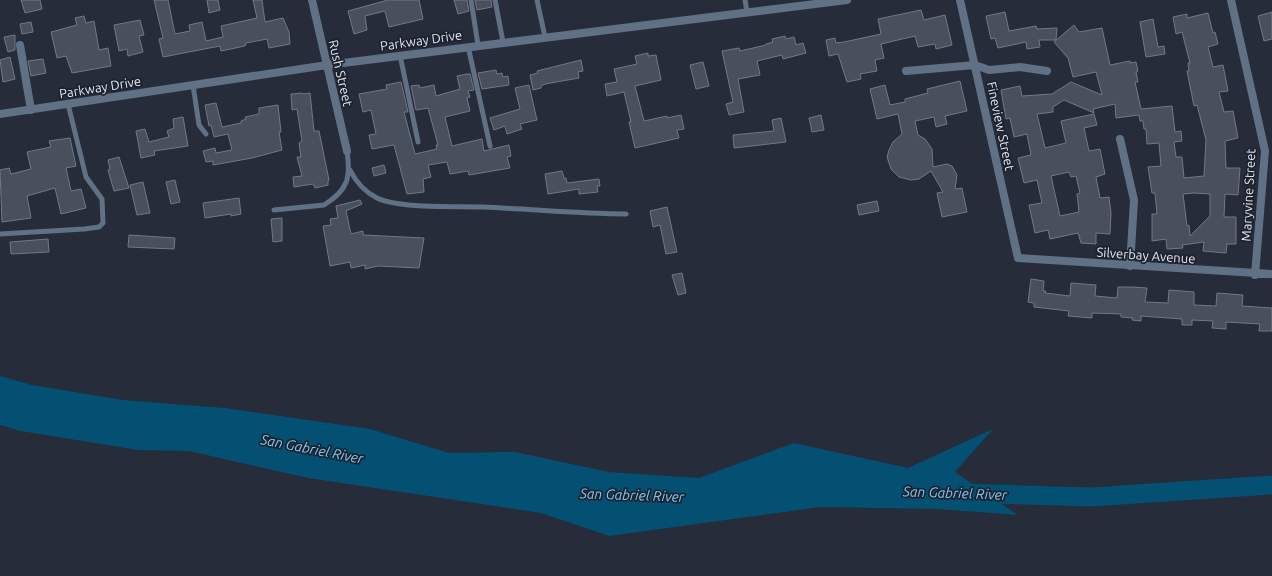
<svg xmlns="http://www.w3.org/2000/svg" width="1272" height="576" viewBox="0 0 1272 576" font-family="Ubuntu,sans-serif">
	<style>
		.water { fill: #035073 }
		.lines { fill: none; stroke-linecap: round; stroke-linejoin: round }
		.river { stroke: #035073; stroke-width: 19 }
		.building { fill: #484f5d; stroke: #717887; fill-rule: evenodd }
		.service { stroke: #607186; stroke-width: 5 }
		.minor { stroke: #607186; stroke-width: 8 }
		.tertiary { stroke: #607186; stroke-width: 8 }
		.labels { text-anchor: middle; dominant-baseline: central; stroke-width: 3.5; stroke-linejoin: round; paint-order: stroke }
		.street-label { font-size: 13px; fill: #e3e7f0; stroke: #1c222e }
		.water-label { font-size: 14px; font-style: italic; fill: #82c9f4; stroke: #1c222e }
	</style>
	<rect width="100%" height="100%" fill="#262c39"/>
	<path class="water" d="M0 376 32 385 123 400 225 408 370 429 449 453 515 452 609 472 699 478 794 443 908 468 993 429 955 472 1018 515 939 509 821 507 609 536 541 513 308 478 189 451 138 450 21 431 0 425Z"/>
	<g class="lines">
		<path class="river" d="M962 493 1091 497 1272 485"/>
	</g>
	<path class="building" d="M21 0H40L42 9 25 13Z
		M154 0H168L175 34 190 31 189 25 202 22 206 41 223 37 221 26 257 18 253 0H262L265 22 283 18 289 32 290 44 269 48 267 39 246 43 245 46 221 51 220 46 163 57 159 39 163 38Z
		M207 0H218L220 10 209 13Z
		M388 0H419L423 19 389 27 385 11 365 16 367 30 354 34 348 11Z
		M454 0H467L469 11 458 14Z
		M475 0H491L492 7 477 10Z
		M921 10 924 20 945 15 952 45 936 49 935 44 918 47 915 36 881 44 884 58 875 60 877 71 860 74 861 79 847 82 838 54 829 56 826 40 835 38 836 43 844 42 881 34 878 19Z
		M1005 12 1009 31 1036 26 1037 29 1057 28 1056 40H1039L1040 47 1027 49 1026 42 998 48 995 38 991 39 986 16Z
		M1272 12V39L1264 41 1258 16Z
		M1208 13 1213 33 1215 32 1218 44 1208 47 1213 67 1223 65 1228 91 1219 92 1224 112 1233 111 1238 138 1225 141 1226 168H1240L1238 195 1225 194 1224 217H1236V244H1227L1226 253 1203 251 1204 242 1182 245 1183 248 1167 249 1166 239 1152 241V214H1157L1155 193H1152L1148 167 1161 166 1159 143 1147 144 1146 129H1144L1143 121H1140L1139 115 1116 118 1115 104 1093 109 1094 113 1064 100 1053 107V112L1037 114 1045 148 1066 143 1061 121 1094 114 1097 125 1084 128 1089 151 1100 149 1105 174 1096 177 1100 198 1109 197 1111 213 1110 234 1096 233V244L1081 243 1078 233 1050 239 1048 230 1035 233 1029 205 1042 203 1037 180 1024 183 1018 158 1031 155 1027 134 1014 137 1010 118 1006 119 1001 90 1020 86 1022 96 1052 94 1071 82 1102 95 1096 72 1073 77 1068 58 1054 42 1074 25 1079 32 1102 28 1110 65 1130 61V63L1136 62 1138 71 1136 72 1138 82H1135L1141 109 1172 106 1175 132 1181 131 1182 141 1174 142 1176 157H1182L1184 178 1204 176 1206 140 1197 105 1194 106 1187 71H1189L1188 63H1190L1182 32 1176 34 1173 17 1187 14V18ZM1069 172 1071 177 1076 176 1080 193 1077 194 1079 212 1060 216 1051 176ZM1194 193 1210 194V216L1190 236 1189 225 1187 226 1183 194Z
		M84 16 86 23 94 21 99 50 108 48 111 66 72 73 66 56 57 58 51 32 77 25 75 18Z
		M1153 19 1158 47 1164 46 1165 54 1146 57 1140 22Z
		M140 20 144 35 139 36 143 52 128 56 127 49 119 51 114 25Z
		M31 22 33 32 22 34 20 24Z
		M15 35V50L8 52 4 37Z
		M785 36 786 39 794 37 796 45 803 43 806 53 783 59 782 55 757 61 760 75 738 79 744 112 729 115 726 104 733 102 722 51 739 48 740 51 766 45V44L773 42 772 39Z
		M648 53V56L656 55 661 80 635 86 644 121 667 116V118L681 115 684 129 677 130 679 138 635 148 629 122H631L624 92 607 96 605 84 617 82 614 69 637 64 635 56Z
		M10 57 15 79 3 82 0 60Z
		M43 59 46 73 31 76 28 61Z
		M581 60 583 71 578 72 579 78 545 84 541 86V88L533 90 530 75 538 73 537 71Z
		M703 62 709 86 696 89 690 65Z
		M496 70 497 74 502 73 503 77 508 76 509 85 482 89 478 73Z
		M467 74H470L474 90 468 91 470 97 467 98 470 111 445 117 452 146 482 139 484 151 509 145 511 156 507 157 510 168 469 175 468 171 450 174 447 162 428 165 431 177 423 179 424 192 407 194 394 145 372 149 369 135 376 134 371 110 363 112 359 94 387 89 386 85 401 82 408 112H404L415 154 437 149 436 145H438L428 108 416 110 411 86 419 85 420 88 434 85 436 96 460 89 457 76Z
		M960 81 967 111 945 116 947 124 936 127 934 117 915 121 918 135 925 139 932 149 933 167 947 164 952 166 957 175 955 189 962 188 967 212 942 217 937 193 943 192 931 171 919 179 911 180 899 177 891 169 887 157 889 150 893 142 902 134 898 114 877 119 870 89 885 85 890 105 905 102V99L928 93 927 89Z
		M529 85 537 120 520 124 522 129 507 134 505 126 494 130 490 118 520 109 515 88Z
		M302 93 303 94 310 93 314 131H319L329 180 328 181V185L315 188 313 184 294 187 293 177 302 176 297 157H301L299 143 302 141 297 109 292 110 291 94Z
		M216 103 222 127 241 123V121L246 119 245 117 259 114V108L278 105 281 132H279L282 150 252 158 213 165V161L206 162 203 151 215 148 216 153 232 150 228 134 214 137 211 125 209 126 205 105Z
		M821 115 824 130 812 132 809 118Z
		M183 117 188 146 154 151 155 155 141 158 136 131 145 129 149 142 169 137 167 131 174 128 173 119Z
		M781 118 786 142 734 148 733 135 774 131 772 120Z
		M70 138 76 166 66 168 71 191 81 189 86 208 61 214 55 188 27 196 31 218 2 222 0 170 9 168 11 174 31 169 27 152 51 147 49 141Z
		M119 157 129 188 114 191 108 170 110 169 108 160Z
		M384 165 386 173 374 176 372 168Z
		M562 171 564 178H566L567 183 599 179 600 186H597L598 192 579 194V189L548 194 545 174Z
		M175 180 180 202 171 204 166 182Z
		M143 182 150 213 137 215 130 185Z
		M239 198 241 214 231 216V214L205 218 203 203Z
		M360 200 362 204 346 211 351 234 363 231V235L424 238 419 268 378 266 365 269V265L351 268 350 262 330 266 323 226 331 225 330 219 338 218 336 206Z
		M877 201 879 211 859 215 857 205Z
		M667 207 677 252 666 254 660 225 653 227 650 211Z
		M282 218V241L273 242 271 219Z
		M129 235 175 238 174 249 128 247Z
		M48 239 49 252 11 254 10 242Z
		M682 273 686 293 678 295 672 275Z
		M1031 279 1044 281 1043 291H1046L1045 293 1070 296 1071 283 1096 285 1095 296 1117 298 1118 287H1133L1147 288 1145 302 1168 303 1169 290 1194 292V305L1216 306 1217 293 1243 295 1242 306 1272 308V331H1259L1260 324 1226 322V329L1212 328 1213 321 1192 320V325H1182V319L1141 316V321L1132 320 1133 318 1121 317V314L1092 313V318L1068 316 1069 311 1034 307V303L1028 302Z"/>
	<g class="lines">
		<path class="service" d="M471 0 478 45
			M495 0 503 42
			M537 0 545 37
			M745 0 747 12
			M468 46 490 146
			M400 55 418 142
			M193 85 199 125 206 134
			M350 170C356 182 365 192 377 198 400 209 456 206 483 207 531 209 578 214 626 214
			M274 210 324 205C348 190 351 178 347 151
			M0 234 84 229 99 227 103 223 102 199 86 177 68 104"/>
		<path class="minor" d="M960 0 1018 258 1272 274
			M1231 0 1265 151 1255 275
			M20 45 31 110
			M906 71 975 65 989 70 1020 67 1047 71
			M0 114 327 65 347 151
			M1120 139 1134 200 1130 266"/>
		<path class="tertiary" d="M312 0 327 65 847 0"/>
	</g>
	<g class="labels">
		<g class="street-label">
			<text transform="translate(421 40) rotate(-8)">Parkway Drive</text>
			<text transform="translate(341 73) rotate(77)">Rush Street</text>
			<text transform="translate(100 87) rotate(-9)">Parkway Drive</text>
			<text transform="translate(1001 126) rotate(78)">Fineview Street</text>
			<text transform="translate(1248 195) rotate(-87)">Maryvine Street</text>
			<text transform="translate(1146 255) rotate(4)">Silverbay Avenue</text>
		</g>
		<g class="water-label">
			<text transform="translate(312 449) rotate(11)">San Gabriel River</text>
			<text transform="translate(955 493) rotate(2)">San Gabriel River</text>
			<text transform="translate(632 495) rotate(2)">San Gabriel River</text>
		</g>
	</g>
</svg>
